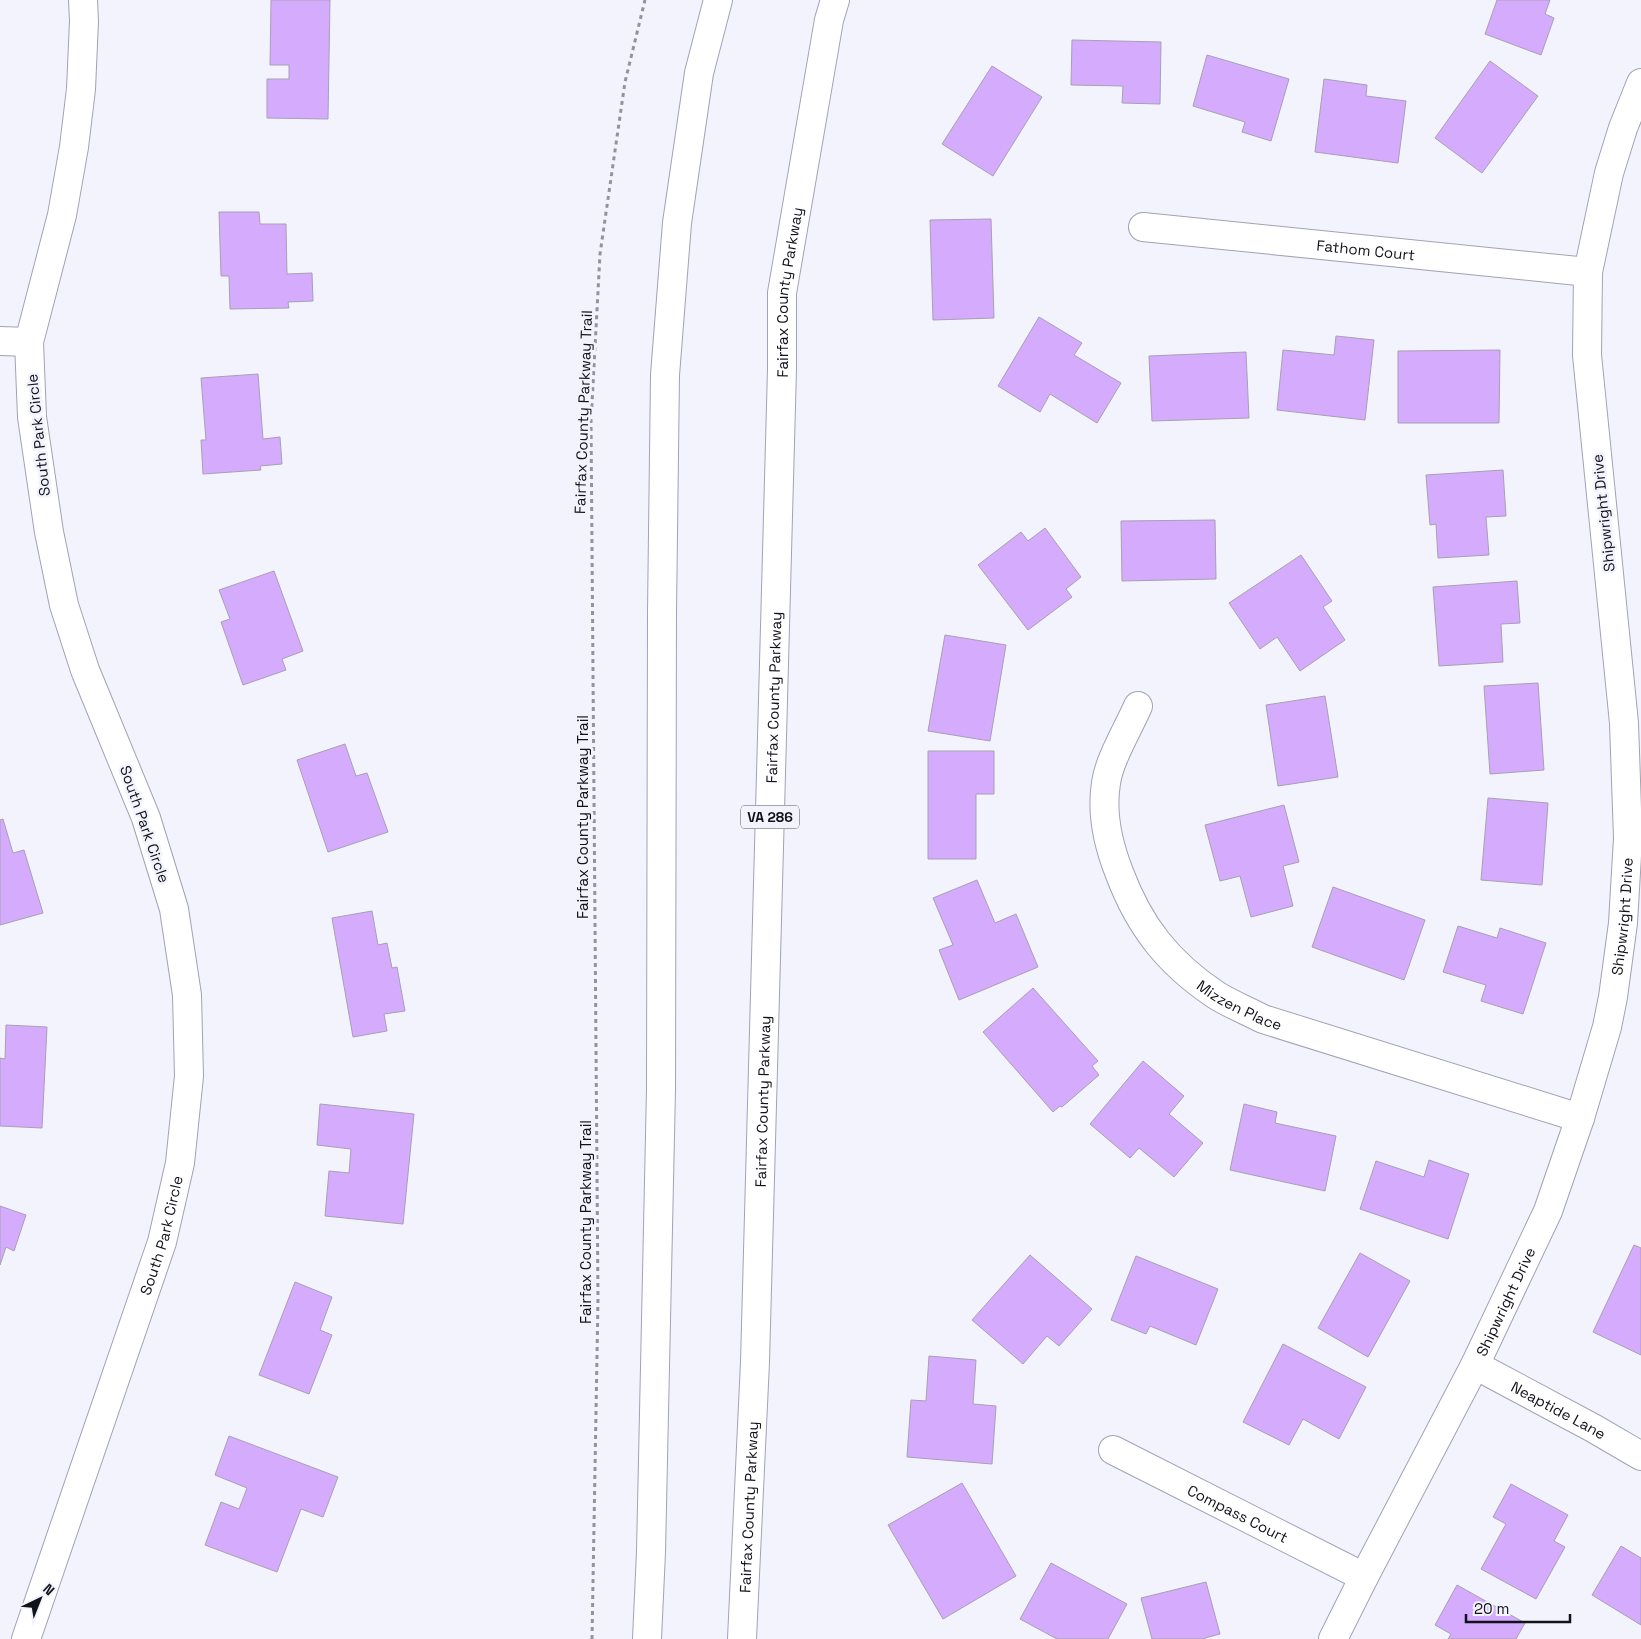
<svg xmlns="http://www.w3.org/2000/svg" width="1641" height="1639" viewBox="0 0 1641 1639" font-family="'Space Grotesk',sans-serif">
	<style>
		.building { fill: #d4abfd; stroke: #a99fb3 }
		.lines { fill: none; stroke-linecap: round; stroke-linejoin: round }
		.street-casing { stroke: #a1a2b7; stroke-width: 30 }
		.highway-casing { stroke: #a1a2b7; stroke-width: 30 }
		.path { stroke: #92939b; stroke-width: 3; stroke-dasharray: 4 4; stroke-linecap: butt }
		.street { stroke: #fff; stroke-width: 28 }
		.highway { stroke: #fff; stroke-width: 28 }
		.labels { text-anchor: middle; dominant-baseline: central; stroke-width: 5; stroke-linejoin: round; paint-order: stroke }
		.shield { fill: #f2f3fc; stroke: #55565e; stroke-width: 1 }
		.shield-label { font-size: 14px; font-weight: bold; fill: #12131a }
		.street-label { font-size: 15px; fill: #12131a; stroke: #f2f3fc }
	</style>
	<rect width="100%" height="100%" fill="#f2f3fc"/>
	<path class="building" d="M271 0H330L328 119 267 118V79H289V65H270Z
		M1497 0H1550L1545 14 1554 18 1541 55 1485 34Z
		M1072 40 1161 42 1160 104 1122 103 1123 86 1071 85Z
		M1207 55 1289 79 1271 141 1242 132 1245 122 1193 106Z
		M1490 61 1538 96 1482 173 1435 138Z
		M992 66 1042 97 993 176 942 144Z
		M1324 79 1367 85 1366 96 1406 101 1398 163 1315 152Z
		M219 212H259L260 224H286L287 274 312 273 313 301 288 302 289 308 230 309 229 276H221Z
		M991 219 994 318 933 320 930 220Z
		M1039 317 1082 343 1074 355 1121 383 1097 423 1050 394 1040 412 998 386Z
		M1336 336 1374 340 1365 420 1277 410 1283 350 1334 355Z
		M1500 350 1499 423H1398V351Z
		M1246 352 1249 418 1152 421 1149 356Z
		M258 374 263 439 280 437 282 464 260 466 261 470 203 474 201 440H206L201 378Z
		M1503 470 1506 516 1486 517 1489 555 1438 558 1436 524 1430 525 1426 475Z
		M1215 520 1216 579 1122 581 1121 521Z
		M1045 528 1081 577 1066 589 1072 597 1028 630 978 565 1021 532 1028 541Z
		M1301 555 1332 601 1323 607 1345 640 1300 671 1277 637 1260 649 1229 603Z
		M274 571 303 651 282 659 286 670 243 685 221 622 230 619 219 590Z
		M1517 581 1520 623 1501 624 1503 662 1439 666 1433 587Z
		M945 635 1006 645 990 741 928 731Z
		M1538 683 1544 770 1490 774 1484 686Z
		M1325 696 1338 777 1278 786 1266 705Z
		M345 744 356 776 367 773 388 832 328 852 297 760Z
		M928 751H994V794H976V859H928Z
		M1488 798 1548 803 1542 885 1481 880Z
		M1284 805 1299 862 1283 866 1293 906 1251 917 1240 876 1220 881 1205 825Z
		M3 819 13 853 24 850 43 913 0 925V820Z
		M977 880 995 923 1016 914 1038 967 959 1000 939 950 953 945 933 898Z
		M1333 887 1425 920 1404 980 1312 947Z
		M372 911 378 945 387 943 392 968 397 967 405 1011 384 1014 387 1031 353 1037 332 918Z
		M1458 926 1497 938 1500 928 1546 943 1523 1014 1481 1001 1486 985 1443 972Z
		M1033 988 1098 1061 1092 1066 1099 1075 1062 1107 1060 1106 1053 1112 983 1032Z
		M6 1025 47 1027 42 1128 0 1126V1058L5 1059Z
		M1143 1061 1184 1096 1169 1114 1203 1143 1174 1177 1139 1148 1130 1158 1090 1124Z
		M320 1104 414 1114 403 1224 325 1216 329 1171 349 1173 351 1149 317 1145Z
		M1244 1104 1277 1112 1275 1123 1336 1136 1325 1191 1230 1170Z
		M1429 1160 1469 1174 1448 1239 1360 1209 1376 1161 1424 1177Z
		M0 1206 26 1215 14 1251 6 1247 0 1265Z
		M1634 1245 1641 1248V1355L1593 1332Z
		M1360 1253 1410 1281 1368 1357 1318 1328Z
		M1030 1255 1092 1309 1059 1346 1047 1336 1023 1364 972 1320Z
		M1136 1256 1218 1289 1196 1345 1150 1326 1146 1334 1111 1320Z
		M295 1282 332 1297 320 1330 332 1335 309 1394 259 1375Z
		M1283 1344 1366 1387 1339 1439 1303 1419 1289 1445 1243 1422Z
		M929 1356 976 1360 973 1404 996 1406 992 1464 907 1457 911 1400 926 1401Z
		M229 1436 338 1477 323 1517 301 1509 277 1572 205 1545 221 1502 239 1509 247 1488 215 1475Z
		M962 1483 1016 1576 943 1619 888 1525Z
		M1511 1484 1568 1515 1554 1541 1565 1547 1536 1599 1481 1569 1506 1524 1493 1517Z
		M1621 1546 1641 1558V1625L1592 1595Z
		M1051 1563 1127 1604 1108 1639H1057L1020 1619Z
		M1206 1582 1220 1634 1205 1638V1639H1152L1141 1598Z
		M1457 1585 1525 1623 1516 1639H1448L1451 1634 1435 1625Z"/>
	<g class="lines">
		<defs>
			<g id="street">
				<path id="s1" d="M1143 227 1588 272"/>
				<path d="M0 341 29 342"/>
				<path id="s2" d="M1138 706C1128 729 1109 760 1106 783 1101 814 1108 844 1119 872 1139 926 1168 963 1216 995 1230 1004 1248 1011 1263 1019L1580 1118"/>
				<path id="s3" d="M1475 1365 1593 1428 1641 1456"/>
				<path id="s4" d="M1113 1450 1364 1577"/>
				<path id="s5" d="M26 1639 162 1242 180 1163 189 1076 187 995 174 909 146 818 85 670 64 605 49 532 32 417 29 342 62 215 74 147 81 89 84 21 83 0"/>
				<path id="s6" d="M1333 1639 1364 1577 1475 1365 1548 1211 1580 1118 1607 1027 1613 997 1623 923 1628 838 1624 723 1587 355 1588 272 1609 173 1623 128 1641 83"/>
			</g>
			<g id="highway">
				<path d="M647 1639 651 1552 661 1089 662 612 665 375 677 223 699 73 718 0"/>
				<path id="s7" d="M742 1639 755 1362 782 369V293L829 20 835 0"/>
			</g>
		</defs>
		<use href="#street" class="street-casing"/>
		<use href="#highway" class="highway-casing"/>
		<path class="path" d="M592 1639 598 1299 591 422 600 254 625 82 645 0"/>
		<use href="#street" class="street"/>
		<use href="#highway" class="highway"/>
	</g>
	<g class="labels">
		<rect class="shield" x="741" y="805.5" width="58" height="23" rx="4"/>
		<g class="shield-label">
			<text x="770" y="817">VA 286</text>
		</g>
		<g class="street-label">
			<text stroke="none"><textPath href="#s1" startOffset="224">Fathom Court</textPath></text>
			<text stroke="none"><textPath href="#s7" startOffset="1348">Fairfax County Parkway</textPath></text>
			<text transform="translate(583 412) rotate(-88)">Fairfax County Parkway Trail</text>
			<text transform="translate(38 435) rotate(-96)">South Park Circle</text>
			<text transform="translate(1603 513) rotate(-96)">Shipwright Drive</text>
			<text stroke="none"><textPath href="#s7" startOffset="942">Fairfax County Parkway</textPath></text>
			<text transform="translate(582 817) rotate(-90)">Fairfax County Parkway Trail</text>
			<text transform="translate(145 824) rotate(71)">South Park Circle</text>
			<text stroke="none"><textPath href="#s6" startOffset="784">Shipwright Drive</textPath></text>
			<text stroke="none"><textPath href="#s2" startOffset="360">Mizzen Place</textPath></text>
			<text stroke="none"><textPath href="#s7" startOffset="538">Fairfax County Parkway</textPath></text>
			<text transform="translate(585 1222) rotate(-90)">Fairfax County Parkway Trail</text>
			<text stroke="none"><textPath href="#s5" startOffset="426">South Park Circle</textPath></text>
			<text stroke="none"><textPath href="#s6" startOffset="379">Shipwright Drive</textPath></text>
			<text stroke="none"><textPath href="#s3" startOffset="95">Neaptide Lane</textPath></text>
			<text stroke="none"><textPath href="#s7" startOffset="132">Fairfax County Parkway</textPath></text>
			<text stroke="none"><textPath href="#s4" startOffset="140">Compass Court</textPath></text>
		</g>
	</g>
	<g transform="translate(40 1599) rotate(43)" stroke="#f2f3fc" stroke-width="4" paint-order="stroke">
	<path d="M0-4L9 19L0 12L-9 19Z" fill="#12131a"/>
	<text y="-8" font-size="14" font-weight="bold" text-anchor="middle" fill="#12131a">N</text>
	</g>
	<path d="M1466 1614v8h104v-8" fill="none" stroke="#12131a" stroke-width="2.5"/>
	<text x="1474" y="1614" font-size="15" fill="#12131a" stroke="#f2f3fc" stroke-width="4" paint-order="stroke">20 m</text>
</svg>
